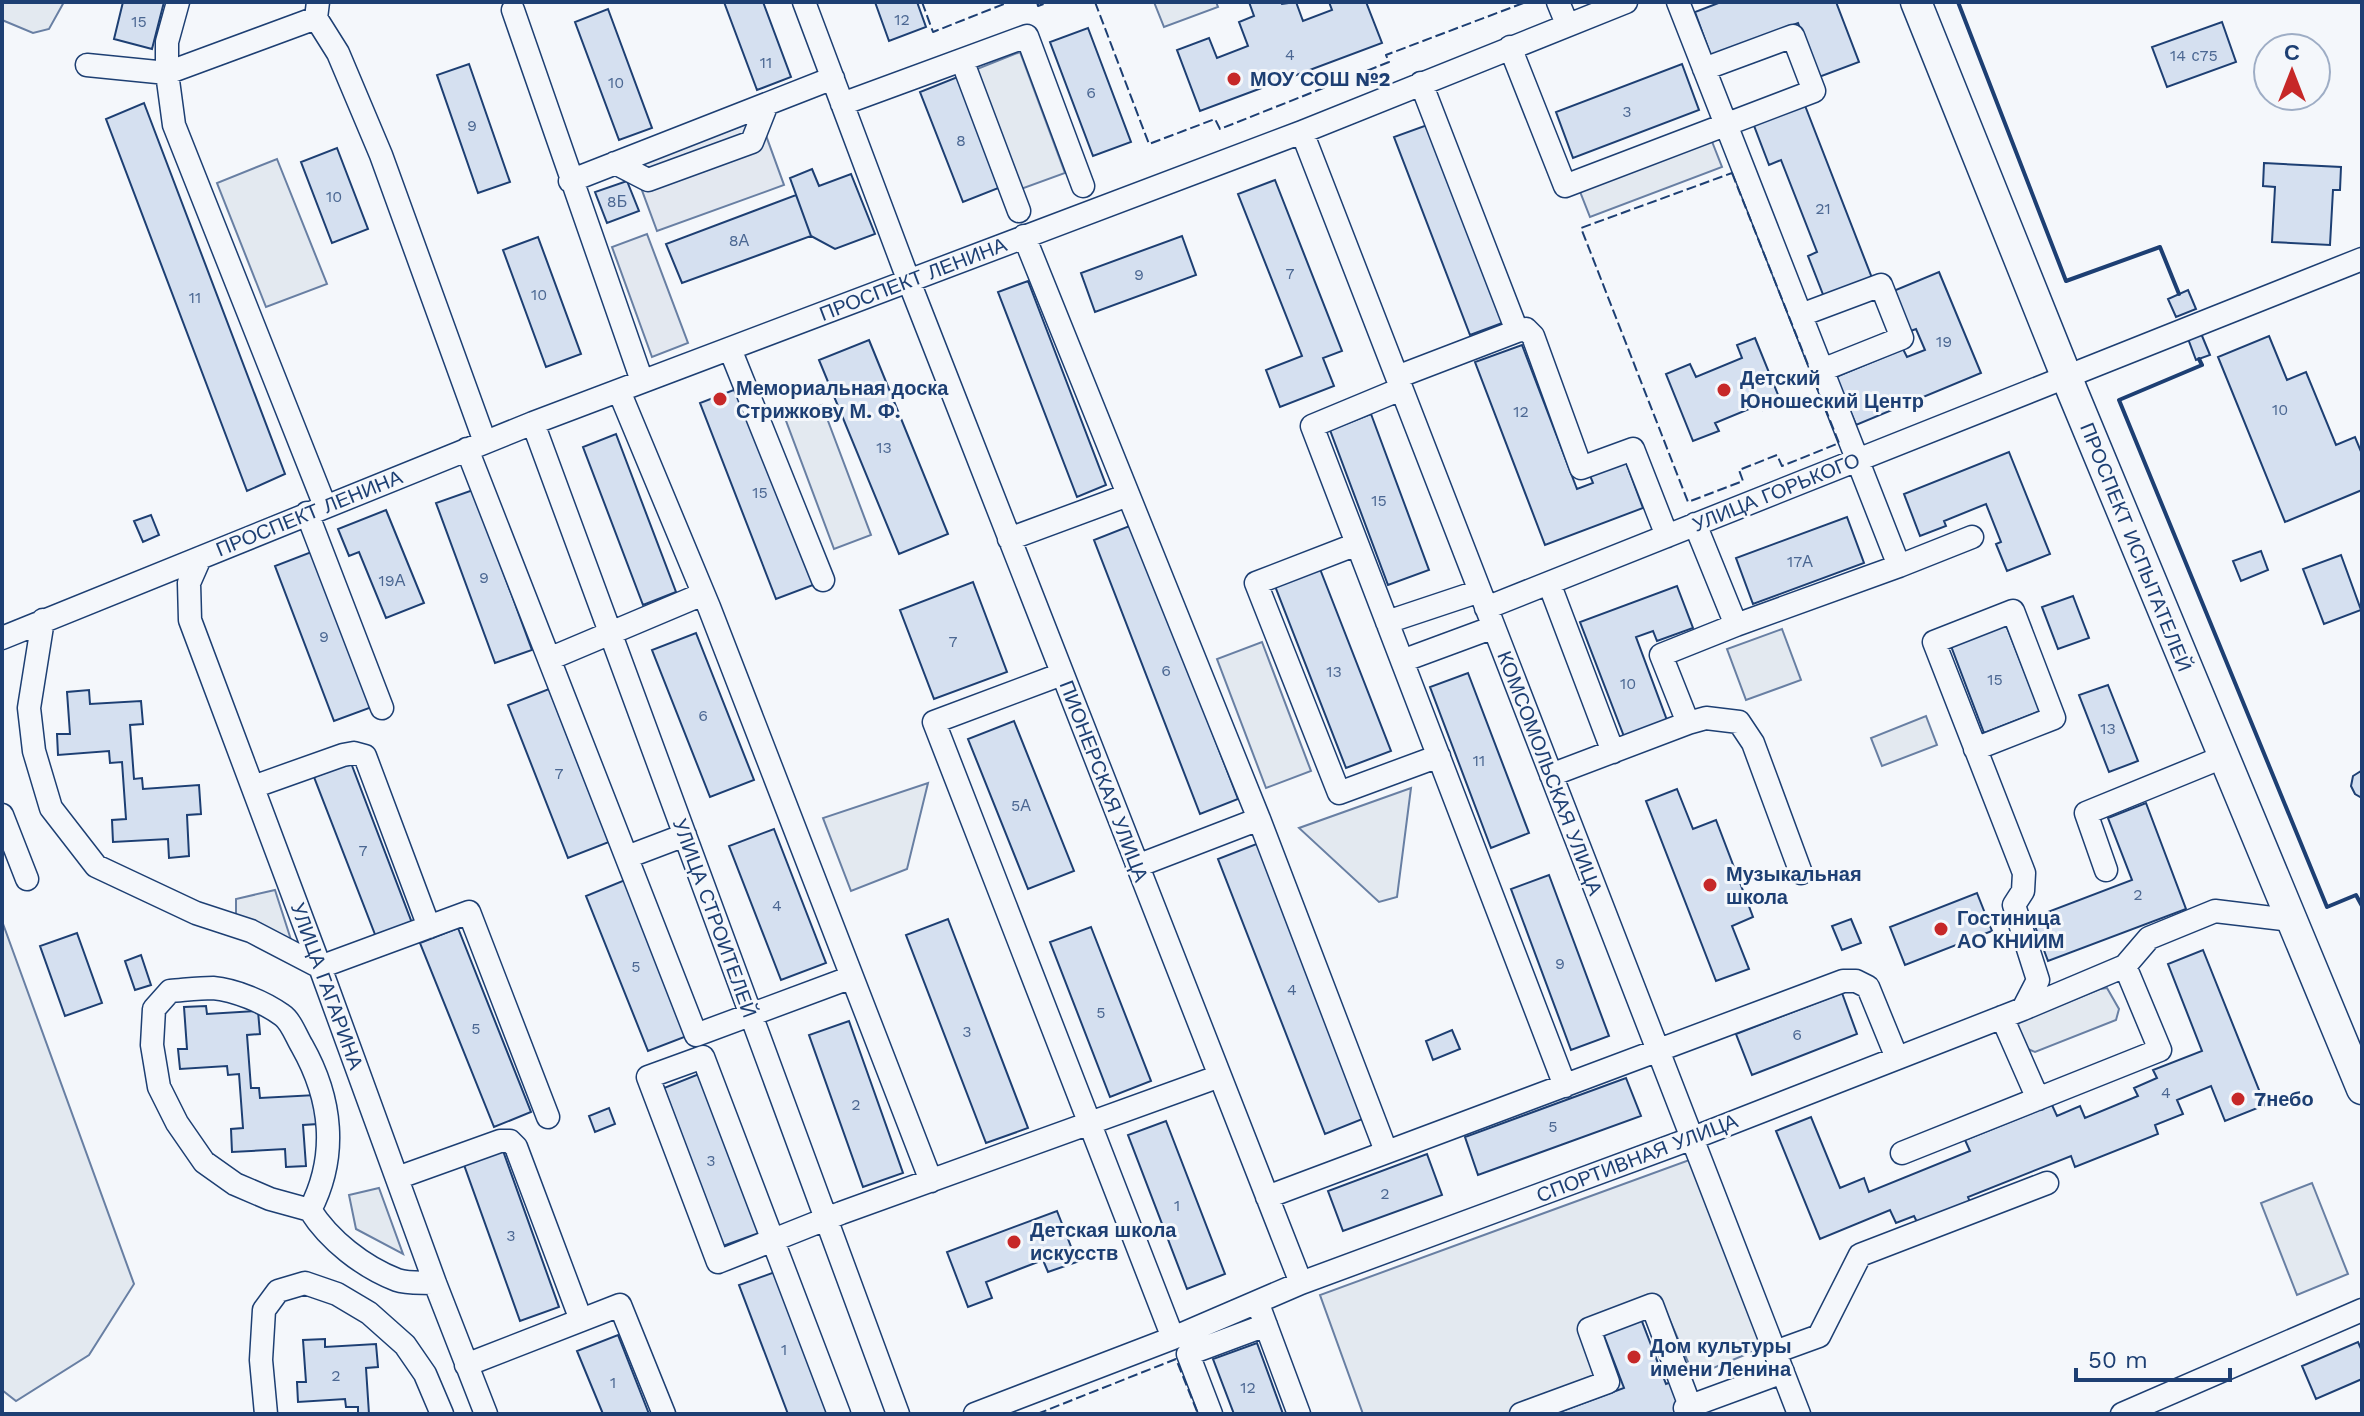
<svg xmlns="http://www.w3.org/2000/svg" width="2364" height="1416" viewBox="0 0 2364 1416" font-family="'Work Sans',sans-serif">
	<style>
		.green { fill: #e3e9f0; stroke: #687fa3; stroke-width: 2 }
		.parking { fill: #e3e8f0; stroke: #687fa3; stroke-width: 2 }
		.building { fill: #d5e0f0; stroke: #1d3f73; stroke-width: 2 }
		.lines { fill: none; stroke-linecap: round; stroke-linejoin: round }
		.minor-casing { stroke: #1d3f73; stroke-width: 25 }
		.major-casing { stroke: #1d3f73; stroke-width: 33 }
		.minor { stroke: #f4f7fb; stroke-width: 22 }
		.major { stroke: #f4f7fb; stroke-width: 30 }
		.fence { stroke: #1d3f73; stroke-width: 2; stroke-dasharray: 10 4; stroke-linecap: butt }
		.wall { stroke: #1d3f73; stroke-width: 4 }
		.poi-dot { fill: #c62828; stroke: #f4f7fb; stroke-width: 3 }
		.labels { text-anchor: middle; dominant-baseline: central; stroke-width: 6; stroke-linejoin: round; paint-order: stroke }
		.number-label { font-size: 16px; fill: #4b6792 }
		.poi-label { font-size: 20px; font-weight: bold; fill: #1d3f73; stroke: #f4f7fb; text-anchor: start }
		.street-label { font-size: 20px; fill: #1d3f73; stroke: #f4f7fb }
	</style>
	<rect width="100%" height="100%" fill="#f4f7fb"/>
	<path class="green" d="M2 2H64L49 29 33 33 2 20Z
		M1154 2H1216L1218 7 1164 27Z
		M1020 52 1065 173 1021 189 977 69Z
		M1711 139 1722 167 1590 217 1579 189Z
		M277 159 327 284 266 307 217 183Z
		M822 405 871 535 834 549 785 418Z
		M1782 629 1801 680 1746 700 1727 649Z
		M1262 642 1311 771 1266 788 1217 659Z
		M1926 716 1937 745 1882 766 1871 738Z
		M928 783 907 869 851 891 823 818Z
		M1411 788 1397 897 1379 902 1299 828Z
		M275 890 293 946 236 916V899Z
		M2 921 134 1284 89 1355 16 1401 2 1390Z
		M2107 988 2119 1009 2116 1020 2035 1052 2028 1049 2017 1029 2019 1022 2100 989Z
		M1692 1159 1764 1347 1694 1376 1665 1309 1641 1319 1677 1414H1363L1320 1295Z
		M2312 1183 2348 1274 2297 1295 2261 1203Z
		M379 1188 403 1254 356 1229 349 1195Z"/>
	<path class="parking" d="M760 119 784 185 657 231 633 166Z
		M647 234 688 343 652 357 612 247Z"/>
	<path class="building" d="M123 2H164L152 49 114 39Z
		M724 2H763L791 77 757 90Z
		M875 2H917L926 27 889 41Z
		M1249 2H1281L1282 4 1296 2 1303 21 1332 10 1329 2H1366L1382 43 1200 111 1177 50 1209 38 1217 58 1248 46 1239 22 1254 16Z
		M1721 2H1836L1859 62 1819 77 1798 23 1711 56 1695 12Z
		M608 9 652 128 619 140 575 22Z
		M2222 22 2236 62 2167 87 2152 47Z
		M1088 28 1131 142 1093 156 1050 42Z
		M469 64 510 182 478 193 437 75Z
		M1682 64 1699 110 1573 158 1556 112Z
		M960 76 1001 187 963 202 920 92Z
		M144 103 285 474 247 491 106 119Z
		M1804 103 1872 278 1824 297 1808 256 1817 252 1781 160 1769 165 1753 123Z
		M1430 124 1505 322 1470 335 1394 137Z
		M337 148 368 229 332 243 301 162Z
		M2264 163 2341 167 2340 190H2333L2330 245 2272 242 2275 187 2263 186Z
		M812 169 819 186 851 174 875 234 835 249 811 236 790 178Z
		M1275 180 1342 351 1323 358 1334 386 1280 407 1266 370 1302 356 1238 194Z
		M627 181 639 211 607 223 595 192Z
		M796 195 811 236 682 283 666 244Z
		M1182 236 1196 275 1095 312 1081 273Z
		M538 237 581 354 546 367 503 250Z
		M1939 272 1981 373 1856 425 1836 377 1903 349 1907 357 1925 350 1916 329 1908 332 1891 292Z
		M1028 281 1106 485 1077 497 998 292Z
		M2188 290 2196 309 2176 317 2168 299Z
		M2200 331 2210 355 2196 360 2187 336Z
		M2269 336 2287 380 2306 372 2336 445 2355 437 2362 454V490L2285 522 2218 357Z
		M1755 338 1781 402 1763 410 1761 404 1715 423 1719 431 1693 441 1666 374 1690 364 1696 377 1742 358 1737 345Z
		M869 340 948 534 899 554 819 360Z
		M1522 345 1577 489 1593 483 1589 473 1625 460 1643 508 1545 545 1475 362Z
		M744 386 821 582 776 599 700 403Z
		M1371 414 1429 570 1388 585 1330 430Z
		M616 434 676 592 643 605 583 447Z
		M2009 452 2050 554 2007 571 1996 544 2001 542 1986 504 1944 521 1946 526 1920 536 1904 494Z
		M473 490 532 650 495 663 436 503Z
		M386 510 424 603 386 618 359 552 349 556 338 529Z
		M151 515 159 535 143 542 134 521Z
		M1847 517 1864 563 1753 604 1736 558Z
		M1132 525 1238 799 1200 814 1094 540Z
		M314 551 372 707 334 721 275 566Z
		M2261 551 2268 570 2241 581 2233 561Z
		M2341 555 2361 610 2324 624 2303 569Z
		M1320 569 1391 751 1346 768 1275 586Z
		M973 582 1007 672 934 699 900 610Z
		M1677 586 1693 628 1657 641 1653 631 1636 637 1668 723 1625 739 1580 622Z
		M2073 596 2089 638 2058 649 2042 607Z
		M2006 625 2040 711 1984 733 1951 646Z
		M696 633 754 780 710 797 652 650Z
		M1468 673 1529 833 1491 848 1430 687Z
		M2108 685 2138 761 2109 772 2079 695Z
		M549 689 609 842 568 858 508 705Z
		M89 690 90 704 141 701 143 724 130 725 134 779 142 778 143 789 199 785 201 814 187 815 189 856 169 858 168 839 113 842 112 820 126 819 122 762 110 763 109 751 58 755 57 734H70L67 692Z
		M1014 721 1074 871 1028 889 968 739Z
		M351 763 412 923 376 937 314 777Z
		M2361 771H2362V798L2355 794 2351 786 2353 776Z
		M1677 789 1693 829 1716 820 1753 917 1732 926 1749 969 1716 981 1646 801Z
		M2146 803 2186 909 2048 961 2032 918 2132 880 2108 818Z
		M774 829 826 963 781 980 729 846Z
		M1259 843 1365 1118 1325 1134 1218 859Z
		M1549 875 1609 1036 1571 1050 1511 889Z
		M625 880 687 1036 648 1051 586 896Z
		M1977 893 1992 931 1905 965 1890 927Z
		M948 919 1028 1128 986 1143 906 935Z
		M1851 919 1861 943 1842 950 1832 926Z
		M1091 927 1151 1081 1110 1097 1050 942Z
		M458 928 531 1112 494 1127 420 943Z
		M77 933 102 1003 65 1016 40 946Z
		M2203 950 2265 1105 2225 1121 2211 1086 2177 1100 2183 1114 2155 1125 2158 1134 2075 1167 2071 1156 1968 1197 1972 1207 1919 1226 1914 1216 1896 1223 1890 1210 1820 1239 1776 1131 1811 1117 1840 1188 1864 1178 1869 1192 1970 1151 1965 1140 2052 1105 2057 1116 2080 1106 2085 1118 2138 1096 2134 1088 2157 1078 2153 1070 2202 1051 2168 964Z
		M141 955 151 985 135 990 125 961Z
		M1842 993 1857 1034 1752 1075 1736 1034Z
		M206 1006 207 1014 258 1011 260 1034 247 1035 251 1088H259L260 1098 316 1095 318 1124 303 1125 306 1166 286 1167 285 1149 232 1152 231 1129 243 1128 239 1074 228 1075 227 1066 180 1069 178 1049H187L184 1007Z
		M849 1021 903 1173 863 1187 809 1035Z
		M1452 1030 1460 1049 1433 1060 1426 1041Z
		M699 1074 759 1233 723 1246 664 1088Z
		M1626 1078 1641 1116 1478 1175 1465 1137Z
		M609 1108 615 1124 595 1132 589 1116Z
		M1166 1121 1225 1274 1187 1289 1128 1135Z
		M502 1148 559 1307 520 1321 463 1162Z
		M1427 1154 1442 1195 1343 1231 1328 1191Z
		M1057 1211 1077 1262 1048 1272 1043 1260 986 1282 992 1298 968 1307 947 1252Z
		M775 1272 828 1414H788L739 1285Z
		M1641 1319 1666 1384 1674 1381 1687 1414H1554L1624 1388 1603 1333Z
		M618 1335 649 1414H603L577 1351Z
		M325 1339V1347L376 1344 378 1367 366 1368 369 1414H358V1407H346L345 1399 298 1402 297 1382H306L303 1340Z
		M2358 1342 2362 1351V1379L2316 1399 2302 1366Z
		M1257 1343 1283 1414H1234L1213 1359Z"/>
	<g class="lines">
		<defs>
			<path id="minor" d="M318 2 316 18 338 53 381 155 485 442
				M804 2 908 279 1301 1283
				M1558 2 1567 24
				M1678 2 1899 566 1972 537
				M513 10 642 381
				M316 18 167 73 174 125 325 506
				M1510 47 1565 186 1814 91 1793 36 1704 69
				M962 60 1019 211
				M87 65 167 73V42L178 2
				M842 104 1027 36 1083 186
				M1302 132 1799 1414
				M615 163 648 180 752 142 767 104
				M570 181 833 78
				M1024 236 1259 819 1137 866
				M1801 315 1881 285 1902 338 1822 370
				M1517 331 1526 329 1533 336 1581 468 1633 449 1667 536
				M730 349 823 580
				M1397 377 1517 331 1421 83
				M1401 389 1312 426 1565 1086
				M619 391 709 607 931 1181
				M533 423 898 1414
				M467 449 696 1035 852 977
				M307 513 382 708
				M1009 539 1128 495
				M1357 544 1256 583 1339 793 1439 756
				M200 558 189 583 190 620 320 967 435 1283 486 1414
				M1549 583 1613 752
				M1486 608 2362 259
				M43 620 29 708 34 751 51 808 96 866 196 913 251 931 320 967 469 912 548 1117
				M1387 622 1480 591
				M1736 625 1899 566
				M2 638 533 423 1302 132 1626 2
				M549 659 703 594
				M1402 661 1494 627
				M1062 674 934 722 1173 1338
				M1688 723 1661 655 1736 625 1695 524
				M1975 749 2054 718 2013 611 1934 642 2024 873 2023 891 2014 905 2038 980 2023 1009
				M1551 775 1688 723 1706 718 1739 722 1753 743 1801 873
				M253 787 343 755 354 753 365 756 429 927
				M2 815 27 879
				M1259 819 1386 1151
				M627 857 685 835
				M2106 870 2086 813 2223 757
				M2002 1017 2038 1099
				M1902 1153 2160 1050 2125 966
				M397 1178 500 1141H510L516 1147 581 1320
				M1267 1197 1843 981H1856L1868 987 1897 1058
				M310 1210 270 1199 235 1184 204 1162 177 1123 159 1087 152 1045 154 1009 170 991C184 990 199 988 213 988 235 990 264 1002 282 1015 291 1021 296 1036 302 1046 332 1099 338 1156 310 1210 329 1240 363 1267 397 1280 408 1284 423 1282 435 1283
				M1261 1312 1299 1414
				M1775 1352 1819 1336 1860 1255 2047 1183
				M466 1365 620 1305 664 1414
				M1685 1408 1783 1372
				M266 1414 261 1360 264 1310 278 1291 305 1283 337 1294 369 1313 405 1345 425 1374 442 1414
				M839 1414 703 1057 648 1077 718 1262C759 1246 800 1229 841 1213L1220 1076
				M975 1414 1173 1338 1301 1283 1693 1138 2023 1009 2125 966 2149 938 2215 911 2290 920
				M1211 1414 1188 1354 1266 1325
				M1521 1414 1608 1382 1589 1329 1652 1305 1693 1414
				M2122 1414 2362 1310"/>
			<path id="major" d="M1916 2 2073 393 2362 1089"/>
		</defs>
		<use href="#minor" class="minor-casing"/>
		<use href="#major" class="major-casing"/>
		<use href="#minor" class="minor"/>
		<use href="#major" class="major"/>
		<path class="fence" d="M922 2 933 32 1009 2
			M1037 2 1038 6 1049 2
			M1095 2 1149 144 1215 119 1220 129 1389 62 1386 55 1526 2
			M1732 173 1839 443 1782 466 1777 455 1739 470 1743 481 1688 502 1581 228Z
			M1037 1414 1176 1359 1198 1414"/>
		<path class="wall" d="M1958 2 2066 281 2160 247 2179 294
			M2199 359 2202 365 2119 400 2327 907 2356 895 2362 906"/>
	</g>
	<g class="poi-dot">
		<circle cx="1234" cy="79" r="8"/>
		<circle cx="1724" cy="390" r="8"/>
		<circle cx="720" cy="399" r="8"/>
		<circle cx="1710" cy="885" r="8"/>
		<circle cx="1941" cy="929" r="8"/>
		<circle cx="2238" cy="1099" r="8"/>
		<circle cx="1014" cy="1242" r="8"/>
		<circle cx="1634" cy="1357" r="8"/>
	</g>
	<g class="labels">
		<g class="number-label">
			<text x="902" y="19">12</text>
			<text x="139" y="21">15</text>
			<text x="1290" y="54">4</text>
			<text x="2194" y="55">14 с75</text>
			<text x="766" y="62">11</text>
			<text x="616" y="82">10</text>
			<text x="1091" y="92">6</text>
			<text x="1627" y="111">3</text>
			<text x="472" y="125">9</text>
			<text x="961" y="140">8</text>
			<text x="334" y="196">10</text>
			<text x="617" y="201">8Б</text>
			<text x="1823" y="208">21</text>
			<text x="739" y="240">8А</text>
			<text x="1290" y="273">7</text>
			<text x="1139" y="274">9</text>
			<text x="539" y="294">10</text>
			<text x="195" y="297">11</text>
			<text x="1944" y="341">19</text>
			<text x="2280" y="409">10</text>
			<text x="1521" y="411">12</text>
			<text x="884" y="447">13</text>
			<text x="760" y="492">15</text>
			<text x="1379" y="500">15</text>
			<text x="1800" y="561">17А</text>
			<text x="484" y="577">9</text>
			<text x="392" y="580">19А</text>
			<text x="324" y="636">9</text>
			<text x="953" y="641">7</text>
			<text x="1166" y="670">6</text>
			<text x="1334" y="671">13</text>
			<text x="1995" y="679">15</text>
			<text x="1628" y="683">10</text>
			<text x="703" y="715">6</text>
			<text x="2108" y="728">13</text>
			<text x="1479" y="760">11</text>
			<text x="559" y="773">7</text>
			<text x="1021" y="805">5А</text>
			<text x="363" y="850">7</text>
			<text x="2138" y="894">2</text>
			<text x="777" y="905">4</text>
			<text x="1560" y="963">9</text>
			<text x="636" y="966">5</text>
			<text x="1292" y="989">4</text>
			<text x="1101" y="1012">5</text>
			<text x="476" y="1028">5</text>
			<text x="967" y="1031">3</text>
			<text x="1797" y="1034">6</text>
			<text x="2166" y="1092">4</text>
			<text x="856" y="1104">2</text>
			<text x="1553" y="1126">5</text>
			<text x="711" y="1160">3</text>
			<text x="1385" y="1193">2</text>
			<text x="1177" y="1205">1</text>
			<text x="511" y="1235">3</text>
			<text x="784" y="1349">1</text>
			<text x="336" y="1375">2</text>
			<text x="613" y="1382">1</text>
			<text x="1248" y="1387">12</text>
		</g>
		<g class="poi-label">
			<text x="1250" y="79">МОУ СОШ №2</text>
			<text x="1740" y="378">Детский<tspan x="1740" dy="23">Юношеский Центр</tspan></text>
			<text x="736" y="388">Мемориальная доска<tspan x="736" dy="23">Стрижкову М. Ф.</tspan></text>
			<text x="1726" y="874">Музыкальная<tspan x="1726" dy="23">школа</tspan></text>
			<text x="1957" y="918">Гостиница<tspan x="1957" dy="23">АО КНИИМ</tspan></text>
			<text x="2254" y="1099">7небо</text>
			<text x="1030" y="1230">Детская школа<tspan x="1030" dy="23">искусств</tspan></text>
			<text x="1650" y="1346">Дом культуры<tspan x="1650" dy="23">имени Ленина</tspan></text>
		</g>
		<g class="street-label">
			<text transform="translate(913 279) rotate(-21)">ПРОСПЕКТ ЛЕНИНА</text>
			<text transform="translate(1776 492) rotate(-22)">УЛИЦА ГОРЬКОГО</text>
			<text transform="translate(309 513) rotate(-22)">ПРОСПЕКТ ЛЕНИНА</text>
			<text transform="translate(2136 547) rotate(68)">ПРОСПЕКТ ИСПЫТАТЕЛЕЙ</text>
			<text transform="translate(1550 773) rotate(69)">КОМСОМОЛЬСКАЯ УЛИЦА</text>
			<text transform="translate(1104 781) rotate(69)">ПИОНЕРСКАЯ УЛИЦА</text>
			<text transform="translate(715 918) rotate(70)">УЛИЦА СТРОИТЕЛЕЙ</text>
			<text transform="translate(327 986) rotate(70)">УЛИЦА ГАГАРИНА</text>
			<text transform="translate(1637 1158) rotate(-21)">СПОРТИВНАЯ УЛИЦА</text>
		</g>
	</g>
	<rect width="2364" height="1416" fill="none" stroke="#1d3f73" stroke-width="8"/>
	<g transform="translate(2292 72)"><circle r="38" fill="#f4f7fb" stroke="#9eadc5" stroke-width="2"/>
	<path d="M0-6L14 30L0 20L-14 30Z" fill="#c62828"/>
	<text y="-12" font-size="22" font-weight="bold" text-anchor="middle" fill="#1d3f73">С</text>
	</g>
	<path d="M2076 1368v12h154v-12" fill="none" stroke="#1d3f73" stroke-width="4"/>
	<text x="2088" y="1368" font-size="24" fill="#1d3f73" stroke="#f4f7fb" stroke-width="6" paint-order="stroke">50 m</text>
</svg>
